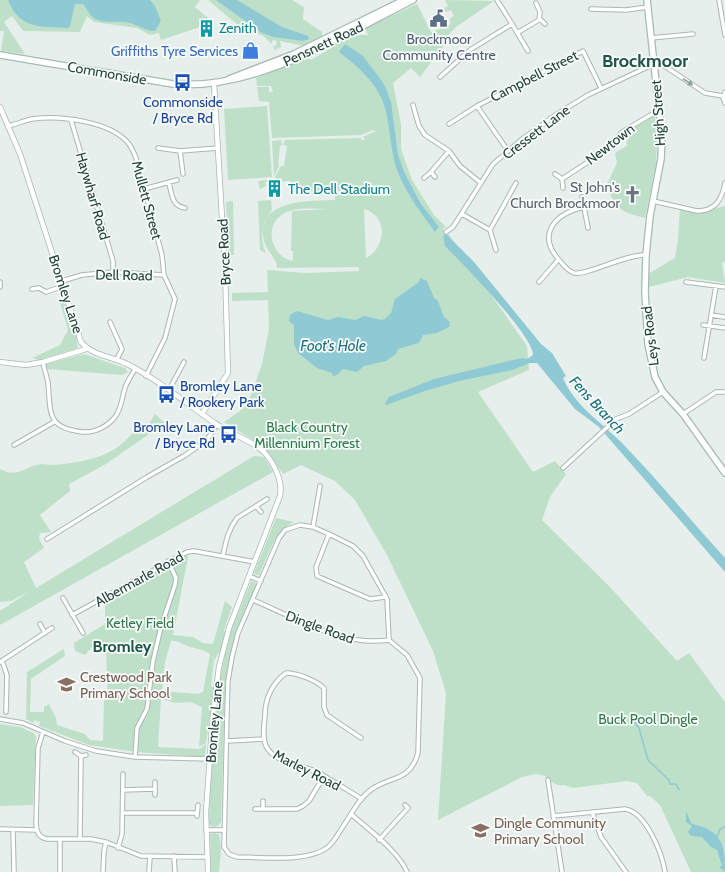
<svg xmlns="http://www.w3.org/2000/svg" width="725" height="872" viewBox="0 0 725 872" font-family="Cabin,sans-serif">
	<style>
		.green { fill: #bfe0c8; fill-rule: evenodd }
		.water { fill: #8ec9d4 }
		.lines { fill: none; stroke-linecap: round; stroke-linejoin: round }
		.stream { stroke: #8ec9d4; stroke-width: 1.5 }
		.minor-casing { stroke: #a8b8b2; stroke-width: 5.5 }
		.tertiary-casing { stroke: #a8b8b2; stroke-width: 6 }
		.secondary-casing { stroke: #a4bbb3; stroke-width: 8 }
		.minor { stroke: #fff; stroke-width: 3.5 }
		.tertiary { stroke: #fff; stroke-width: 4.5 }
		.secondary { stroke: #fff; stroke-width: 5.5 }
		.oneway { fill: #92a09c }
		.labels { text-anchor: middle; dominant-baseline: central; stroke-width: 3.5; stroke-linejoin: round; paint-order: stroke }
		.culture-label { font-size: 14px; fill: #0d838f; stroke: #f7fbf9; text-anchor: start }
		.service-label { font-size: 14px; fill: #4e5e75; stroke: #f7fbf9 }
		.street-label { font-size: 14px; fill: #24423a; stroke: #f7fbf9 }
		.shop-label { font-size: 14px; fill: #366cbe; stroke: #f7fbf9; text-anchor: end }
		.transit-label { font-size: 14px; fill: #164399; stroke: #f7fbf9 }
		.worship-label { font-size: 14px; fill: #5b616d; stroke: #f7fbf9; text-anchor: end }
		.park-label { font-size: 14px; fill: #2d7a4b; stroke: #f7fbf9 }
		.education-label { font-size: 14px; fill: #785e54; stroke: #f7fbf9; text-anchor: start }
		.water-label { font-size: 15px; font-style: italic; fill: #1c6f80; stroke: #f7fbf9 }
		.quarter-label { font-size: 16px; font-weight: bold; fill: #1f5548; stroke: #f7fbf9 }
		.district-label { font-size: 18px; font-weight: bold; fill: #1f5548; stroke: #f7fbf9 }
	</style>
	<rect width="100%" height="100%" fill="#e6efeb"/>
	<path class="green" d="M0 0H200L195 7 208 18 200 27 161 40 159 33 150 35 137 28 94 22 87 16 80 32 23 31 12 16 4 22 25 54 1 51 4 31H0Z
		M208 0H292L304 7 303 19 322 32V38L304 46 280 41 281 47 275 50 273 47 276 45 277 41 273 40 271 44 265 37 248 29 245 31Z
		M445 0 494 1 456 27 446 37 443 47 420 77 411 68 393 83 401 124V149L412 180 434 215 446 227 442 229 447 232 527 346 529 370 478 392 533 472 555 461 566 474 550 497 542 520 609 586 677 661 689 653 725 702V872H691L660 805 650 796H647L637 783 627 781 573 788 564 785H557L548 780 545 776 536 774 522 777 438 820 446 693 433 651 387 555 355 500 335 481 301 465 283 474 263 446 224 422 247 406 262 364 269 329 268 300 232 301V293L268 292 267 270 305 273 359 271V267L277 268C277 258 267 252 264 241 255 199 308 201 335 200V194H345V191L291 192 290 181 265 182 266 186 260 189 258 181 274 179 281 166H284L287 146 283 145 285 140 361 138V140H365L363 137 376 131 373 130 361 135 272 138 269 102 259 101 257 87H269V92H273L271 86H257L256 78 308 58 311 60 353 35H368L365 28 417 4 431 32 451 24 449 19 454 16 451 10 446 12 442 9 448 6ZM329 209 292 211 291 251H293V261C271 257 263 226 283 214 296 206 315 209 329 209ZM364 209C389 216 386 248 366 258Z
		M267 106 272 177 228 180 224 109Z
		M655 115 657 143 656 164 645 218C621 212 614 209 607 184L617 163 615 153 628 145 626 143 634 128Z
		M281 140 282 145 280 146 278 165 279 166 274 176 272 141Z
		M271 200 272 210C262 223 259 238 266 253L260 250 258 201Z
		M233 201 234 255H229L226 202Z
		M725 206V261L722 263 725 283 688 277 649 287 648 274 675 258 678 239 680 208 697 213Z
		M62 297 76 336 78 348 39 360 32 358 60 345 68 330 59 299Z
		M84 354 125 368 128 372 122 375 47 369 46 364Z
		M155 414 165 423 106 464 69 484 70 491 40 515 51 532 40 533 39 538 44 548 24 562 36 588 254 456 264 457 273 472 0 625V611L30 591 11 601 0 602V469C18 479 25 466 41 464 45 464 49 465 53 465 88 462 121 456 139 423L149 424Z
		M276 518 294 522C274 532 268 556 259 575H256L254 573Z
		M186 555 188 557 173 635 193 637 203 643 213 644 225 601 232 607 224 630 225 633 221 653H218L215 660C208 650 202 650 190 647 183 645 178 640 171 641L165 662 162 691 198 694 203 692 210 654 214 660 211 686 214 688 206 743 199 747 202 707 191 702 175 703 161 699 158 747 200 749 206 744 205 757 136 752 89 745 39 726 40 722 35 720 33 723 26 719 27 672 64 649 65 656 31 679 30 712H44V707L49 704 56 718 57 725 85 734 90 740 103 741 104 700 108 698 106 652 101 645 96 643 85 655 75 651 74 643 105 624V601Z
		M251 582H255L256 585 237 632 229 660 225 691 221 822 218 826 213 827 209 824 210 789 220 678 230 633Z
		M0 724 20 727 34 733 36 737 33 805 0 806Z
		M215 833 219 834 221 849 219 872H211L210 834Z"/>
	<path class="water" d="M8 0H150L155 6 161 21 155 31C147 32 135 23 125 22 116 21 103 24 94 18 89 15 87 8 83 4H75L70 26 68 28C40 26 20 30 8 0Z
		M216 0H237L282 27 308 36 309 39 303 41 274 37 262 33Z
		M345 44 363 56 384 84 391 102 398 155 405 174 421 204 439 227 435 232C419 211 403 189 395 164 391 148 390 132 387 116 382 87 361 69 339 52Z
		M446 234 474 262 541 344 552 353 566 376 563 378C574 405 602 423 622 443 658 480 690 520 725 558V572L599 427 575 409 537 363H530L512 370 459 381 425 391 386 405 385 403 389 397 434 379 522 358 527 359 533 355C534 336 461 262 445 246L443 236Z
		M420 278 427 281 434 298 438 301 444 317 450 322 449 327 437 333 423 335 419 343 398 349 396 354 386 361 364 366 357 372 343 369 337 375 333 376 332 373 317 368 298 353 294 344V325L289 321 290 315 297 311 328 320 338 317 355 320 364 316 382 320 385 319 391 313 395 299 419 282Z
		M686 811 691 823C697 826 703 826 709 830 725 838 725 857 725 872L719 867 722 866 717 850 711 847 702 837 691 836 688 832 692 826 686 822Z"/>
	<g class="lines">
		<path class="stream" d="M630 715 639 728 648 760 669 780 670 784H676L679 790
			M717 837 720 829 725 827"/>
		<defs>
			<path id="minor" d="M719 0 725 35
				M591 9 626 10 648 7
				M540 19 545 24
				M512 24 528 51
				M517 33 539 20 540 12 536 3
				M651 38 693 34
				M440 77 470 50 512 24 497 0
				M725 92 723 98 725 103
				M413 105 419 126 425 135 449 151 460 166 481 183
				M477 106 508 151
				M71 120 113 261V272
				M449 124 477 106 583 51 601 88
				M8 126C16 124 24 121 32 119 59 115 111 121 129 144 132 148 134 153 136 158L162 255 164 275 175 299 165 338 146 376
				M158 148 180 151 218 148
				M180 151 183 174
				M555 174 562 179 563 188
				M435 177 431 172 449 151
				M424 178 431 172
				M562 179 611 147 622 132 659 110
				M169 183C172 195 172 206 185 208
				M144 189 177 180
				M582 197 588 228
				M653 201 697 211C715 211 722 200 725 183
				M584 207C554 214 536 235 560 261 564 266 568 271 574 273 587 276 625 254 646 255
				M462 214 490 230 496 250
				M490 230 516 183
				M446 232 453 227 493 164 521 140 557 114 588 95 654 64 660 63 705 93 723 96
				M62 281 82 275 113 272 164 275
				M0 282V287
				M539 282 558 260
				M686 282 725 287
				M32 289 39 288 46 292 63 286
				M711 315 724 317
				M110 322 122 349 117 359
				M703 325 725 328
				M704 358 716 286
				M43 362C44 369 47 376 48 383 51 413 46 428 83 432 95 433 108 426 115 417 122 408 122 397 125 388 127 381 132 375 135 369
				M169 390 184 362
				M683 414 716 392H725
				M14 445 54 422
				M563 468 616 419 629 414 663 392
				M256 506 261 512
				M300 525 313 527 329 534 353 546 363 556 387 599 389 640 407 655 420 678 418 753C410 782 390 776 372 789 359 798 351 815 342 828 338 834 334 842 328 847 308 863 262 857 237 857L229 854 224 847 227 712 228 681 232 657 238 633 279 538 285 530Z
				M313 527 320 486
				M329 534 316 567 317 576 370 599 385 597
				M47 539 147 477 184 456 207 440 217 424
				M223 555C226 541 228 530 237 518L267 499
				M249 576 261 581
				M63 598 83 633
				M253 600C296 618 342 647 389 640
				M72 615 187 552 194 551 255 562
				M40 624 45 633
				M2 661 7 675 6 712
				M0 662 52 628
				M0 719 23 723 65 741 96 751 135 757 210 759
				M43 732 38 748 36 824C37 832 38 837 47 839H91L106 842 141 856 207 857
				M361 738 327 715 324 707V688C315 680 298 673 286 673 272 683 265 699 265 715 264 725 262 737 266 746 275 764 301 764 317 772 332 780 347 790 362 799
				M227 741 264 739
				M75 752 81 756 86 755
				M135 757 137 728 147 709 153 661 161 627 175 585 176 578 168 561
				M548 780 562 872
				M123 790 154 789
				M155 795V782
				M263 801V809
				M255 809H297L303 806 309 801 324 776
				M592 812 601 837 626 872
				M124 813H197
				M351 814C368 829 399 852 407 872
				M197 816 198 805
				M553 816 625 809C646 812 662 853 665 872
				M0 829 37 830
				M13 830 14 872
				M206 830H224
				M80 838 81 756
				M60 839V872
				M379 840 408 808 405 805
				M118 848 122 834 123 774
				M174 856 175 872
				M103 872 104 851 106 842
				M149 872 150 857"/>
			<path id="tertiary" d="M0 107 20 154 81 342C93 356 111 356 127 364 159 380 187 404 216 424 231 434 251 440 264 452 274 463 283 481 280 496L229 628 219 667 213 715 206 812 208 872
				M0 362 26 365 43 362 86 349
				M202 414 228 373 225 268 214 83"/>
			<path id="secondary" d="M647 0 662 137 661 159 650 216 646 255 645 292 648 344 655 377 663 392 683 414 725 473
				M0 55 173 84C256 91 341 36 413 0
				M229 79 294 54 404 0"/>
		</defs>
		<use href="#minor" class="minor-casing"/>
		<use href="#tertiary" class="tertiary-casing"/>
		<use href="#secondary" class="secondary-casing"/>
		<use href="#minor" class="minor"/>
		<use href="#tertiary" class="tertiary"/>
		<use href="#secondary" class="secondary"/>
	</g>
	<defs><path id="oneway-solid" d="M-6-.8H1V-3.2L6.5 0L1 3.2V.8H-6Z"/></defs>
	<use class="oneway" href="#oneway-solid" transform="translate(688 82) rotate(33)"/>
	<defs>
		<symbol id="civic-bare" viewBox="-9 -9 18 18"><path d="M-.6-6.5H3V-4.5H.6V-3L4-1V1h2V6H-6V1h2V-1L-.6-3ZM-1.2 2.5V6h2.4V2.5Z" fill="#5c6f8a" stroke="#f7fbf9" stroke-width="2.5" paint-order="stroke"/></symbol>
		<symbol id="building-bare" viewBox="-9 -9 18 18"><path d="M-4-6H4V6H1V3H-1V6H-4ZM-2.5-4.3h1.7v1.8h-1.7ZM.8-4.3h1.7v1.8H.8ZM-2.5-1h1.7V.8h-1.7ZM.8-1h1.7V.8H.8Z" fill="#0f9aa8" stroke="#f7fbf9" stroke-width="2.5" paint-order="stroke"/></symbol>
		<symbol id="shop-bare" viewBox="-9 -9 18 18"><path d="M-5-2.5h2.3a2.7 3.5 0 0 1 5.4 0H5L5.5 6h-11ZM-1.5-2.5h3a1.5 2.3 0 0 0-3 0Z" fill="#3f7fe0" stroke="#f7fbf9" stroke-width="2.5" paint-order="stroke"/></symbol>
		<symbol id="bus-bare" viewBox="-9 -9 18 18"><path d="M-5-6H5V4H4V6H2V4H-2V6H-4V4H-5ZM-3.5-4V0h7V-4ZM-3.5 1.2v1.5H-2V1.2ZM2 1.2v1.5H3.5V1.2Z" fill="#1a4fb4" stroke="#f7fbf9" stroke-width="2.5" paint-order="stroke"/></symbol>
		<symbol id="church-bare" viewBox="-9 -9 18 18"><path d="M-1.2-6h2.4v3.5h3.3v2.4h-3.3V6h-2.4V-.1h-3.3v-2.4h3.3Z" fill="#6b7280" stroke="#f7fbf9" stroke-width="2.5" paint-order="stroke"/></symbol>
		<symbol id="school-bare" viewBox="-9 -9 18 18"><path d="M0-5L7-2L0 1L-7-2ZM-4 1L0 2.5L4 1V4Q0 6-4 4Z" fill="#8d6e63" stroke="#f7fbf9" stroke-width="2.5" paint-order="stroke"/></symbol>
	</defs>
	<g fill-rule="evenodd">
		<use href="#civic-bare" x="426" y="6" width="25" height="25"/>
		<use href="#building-bare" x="194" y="16" width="25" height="25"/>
		<use href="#shop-bare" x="238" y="38" width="25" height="25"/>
		<use href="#bus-bare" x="170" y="70" width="25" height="25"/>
		<use href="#building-bare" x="262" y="176" width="25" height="25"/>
		<use href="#church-bare" x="620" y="182" width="25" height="25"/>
		<use href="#bus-bare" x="154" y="382" width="25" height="25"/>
		<use href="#bus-bare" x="216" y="422" width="25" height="25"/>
		<use href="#school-bare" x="54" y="672" width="25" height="25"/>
		<use href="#school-bare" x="468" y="818" width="25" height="25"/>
	</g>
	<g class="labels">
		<g class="culture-label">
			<text x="219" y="28">Zenith</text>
			<text x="288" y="189">The Dell Stadium</text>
		</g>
		<g class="service-label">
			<text x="439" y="39">Brockmoor<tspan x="439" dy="16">Community Centre</tspan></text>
		</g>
		<g class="street-label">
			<text transform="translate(323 44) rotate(-25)">Pensnett Road</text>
			<text transform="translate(107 73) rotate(10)">Commonside</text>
			<text transform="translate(534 76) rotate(-27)">Campbell Street</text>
			<text transform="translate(658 113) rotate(-94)">High Street</text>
			<text transform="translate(536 132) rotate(-37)">Cressett Lane</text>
			<text transform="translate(610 144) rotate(-38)">Newtown</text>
			<text transform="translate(93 196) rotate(74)">Haywharf Road</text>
			<text transform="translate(147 200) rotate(75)">Mullett Street</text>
			<text transform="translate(224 252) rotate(-93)">Bryce Road</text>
			<text transform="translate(124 275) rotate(1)">Dell Road</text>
			<text transform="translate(66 294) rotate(72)">Bromley Lane</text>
			<text transform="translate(650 336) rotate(-97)">Leys Road</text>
			<text transform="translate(139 579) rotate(-29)">Albermarle Road</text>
			<text transform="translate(320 627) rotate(20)">Dingle Road</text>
			<text transform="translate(214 722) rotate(-85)">Bromley Lane</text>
			<text transform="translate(307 770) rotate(27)">Marley Road</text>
		</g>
		<g class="shop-label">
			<text x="238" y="51">Griffiths Tyre Services</text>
		</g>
		<g class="transit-label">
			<text x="183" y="102">Commonside<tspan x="183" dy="16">/ Bryce Rd</tspan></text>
			<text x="180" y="386" text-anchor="start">Bromley Lane<tspan x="180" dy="16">/ Rookery Park</tspan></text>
			<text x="215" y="427" text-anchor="end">Bromley Lane<tspan x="215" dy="16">/ Bryce Rd</tspan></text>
		</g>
		<g class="worship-label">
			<text x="620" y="187">St John's<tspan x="620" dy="16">Church Brockmoor</tspan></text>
		</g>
		<g class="park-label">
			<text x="307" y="427">Black Country<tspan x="307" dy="16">Millennium Forest</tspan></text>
			<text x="140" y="623">Ketley Field</text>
			<text x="648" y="719">Buck Pool Dingle</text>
		</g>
		<g class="education-label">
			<text x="80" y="677">Crestwood Park<tspan x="80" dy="16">Primary School</tspan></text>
			<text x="494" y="823">Dingle Community<tspan x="494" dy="16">Primary School</tspan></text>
		</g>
		<g class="water-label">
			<text x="333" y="346">Foot's Hole</text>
			<text transform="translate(597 405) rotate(47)">Fens Branch</text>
		</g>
		<g class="quarter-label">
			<text x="122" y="646">Bromley</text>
		</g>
		<g class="district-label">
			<text x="645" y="61">Brockmoor</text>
		</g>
	</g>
</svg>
